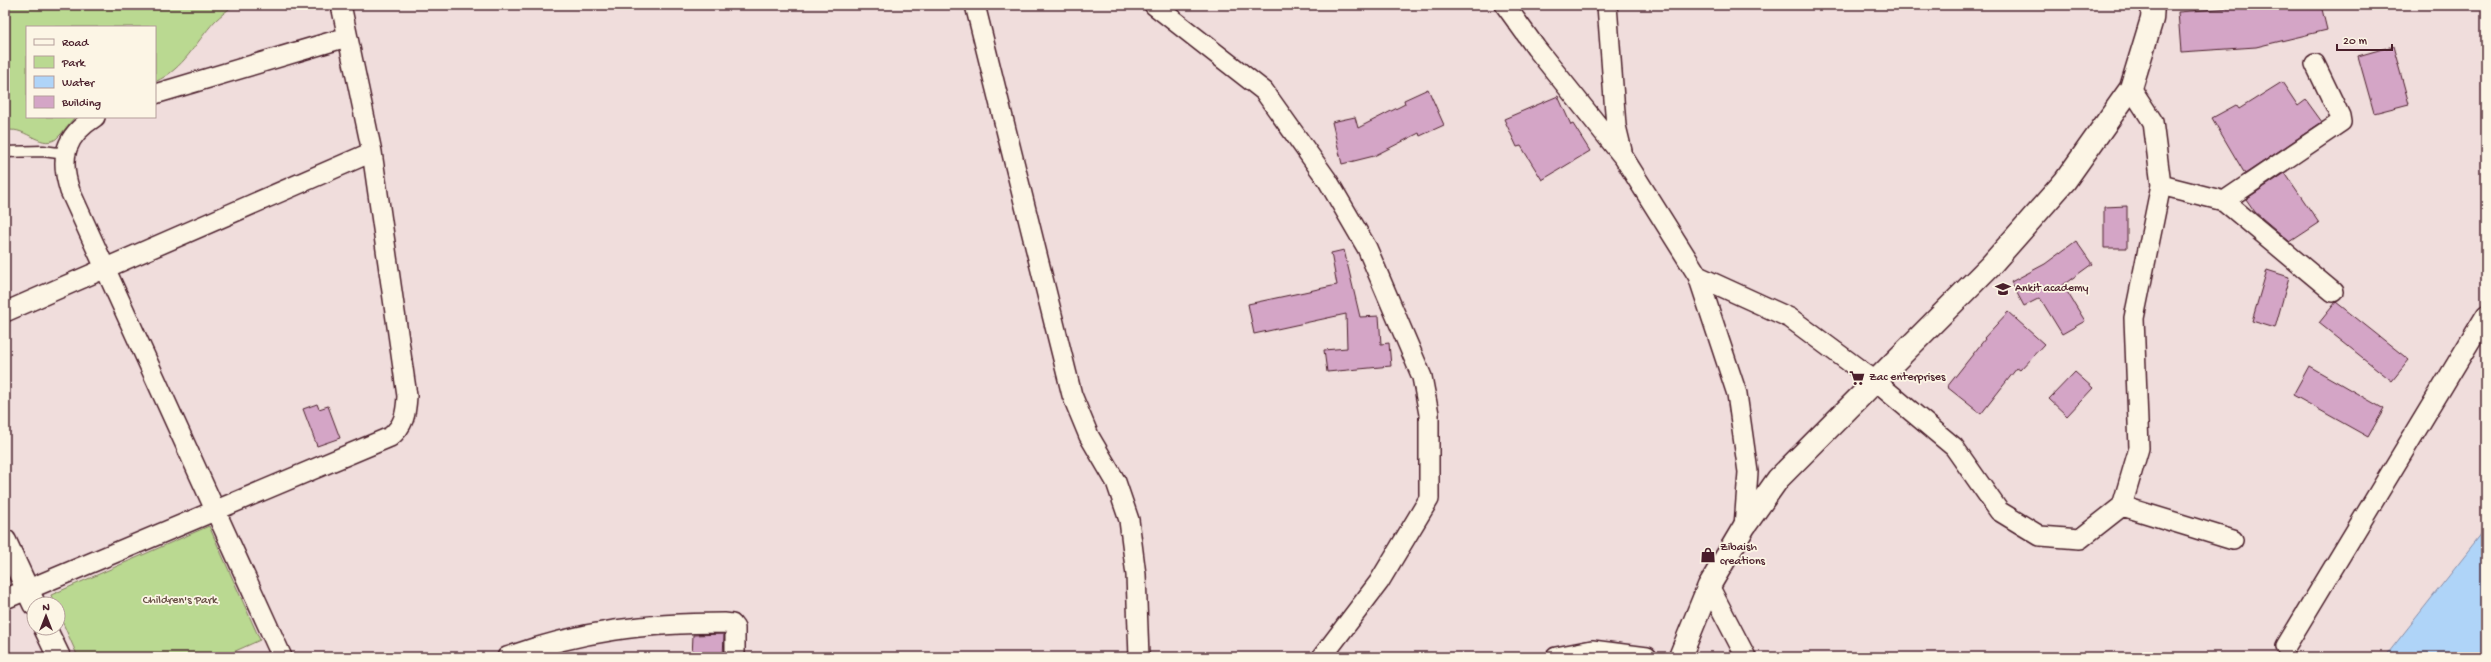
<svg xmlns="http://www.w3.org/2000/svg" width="2491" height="662" viewBox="0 0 2491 662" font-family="'Gochi Hand',sans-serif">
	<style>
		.green { fill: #bad991; stroke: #827c5e }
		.water { fill: #afd4f8; stroke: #878ca6 }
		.building { fill: #d4a5c6; stroke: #4a1f2b }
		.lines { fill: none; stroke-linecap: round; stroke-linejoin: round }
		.service-casing { stroke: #4a1f2b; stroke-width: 13 }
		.minor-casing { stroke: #4a1f2b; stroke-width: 22 }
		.tertiary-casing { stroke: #4a1f2b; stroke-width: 25 }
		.secondary-casing { stroke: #4a1f2b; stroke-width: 25 }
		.service { stroke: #fcf5e5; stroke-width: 10 }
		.minor { stroke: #fcf5e5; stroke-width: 19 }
		.tertiary { stroke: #fcf5e5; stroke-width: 22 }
		.secondary { stroke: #fcf5e5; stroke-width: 22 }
		.labels { text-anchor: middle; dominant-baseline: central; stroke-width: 3.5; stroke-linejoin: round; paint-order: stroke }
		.poi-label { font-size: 12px; fill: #4a1f2b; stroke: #fcf5e5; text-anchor: start }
		.park-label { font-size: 12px; fill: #664e44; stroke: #fcf5e5 }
	</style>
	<rect width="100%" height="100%" fill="#f0dddc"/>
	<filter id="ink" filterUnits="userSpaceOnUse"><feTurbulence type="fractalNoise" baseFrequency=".025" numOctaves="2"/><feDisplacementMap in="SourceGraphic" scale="8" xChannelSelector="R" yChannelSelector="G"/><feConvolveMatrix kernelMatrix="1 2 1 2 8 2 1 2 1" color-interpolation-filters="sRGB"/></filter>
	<g filter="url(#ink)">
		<path class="green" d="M5 5H234C228 10 221 15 215 21 194 44 185 68 155 82V27H27V117H75C69 123 63 133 56 139 40 150 22 123 5 132Z
			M209 526 260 640 222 657H78L58 612V604H54L51 595Z"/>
		<path class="water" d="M2486 529V657H2385Z"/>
		<path class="building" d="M2245 5H2321L2327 30 2256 47 2181 52 2178 12 2246 7Z
			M2393 46 2409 104 2374 113 2358 56Z
			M2282 82 2298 106 2306 100 2322 122 2245 174 2212 118 2236 105 2239 109Z
			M1428 89 1444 125 1420 136 1419 133 1374 156 1342 164 1332 122 1355 117 1358 128 1405 104 1404 100Z
			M1558 96 1571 125 1573 124 1590 151 1542 180 1521 146 1517 147 1504 119Z
			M2285 173 2319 223 2290 242 2255 212 2246 199Z
			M2127 206V248H2104V207Z
			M2076 241 2092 264 2063 285 2085 321 2062 334 2040 298 2024 306 2011 282 2045 264Z
			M1344 250 1360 317 1379 316 1381 344 1389 343 1391 366 1327 372 1324 350 1347 348 1346 314 1254 334 1248 304 1337 285 1331 253Z
			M2267 270 2289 277 2275 328 2252 321Z
			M2336 302 2409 360 2392 381 2319 323Z
			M2008 312 2044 344 2020 370 2017 368 1981 414 1947 387 1985 339 1984 338Z
			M2309 366 2384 409 2368 437 2293 395Z
			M2075 372 2093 388 2067 416 2049 399Z
			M317 404 319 409 328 406 340 438 317 446 303 409Z
			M724 634 723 657H692L693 635Z"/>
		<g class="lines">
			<defs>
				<path id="service" d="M5 152 43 151 66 154"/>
				<path id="minor" d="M975 5 1072 395 1089 436 1116 482 1129 520 1136 575 1139 657
					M1154 5 1264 91 1328 181 1367 248 1422 377 1429 414V499L1379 582 1322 657
					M1505 5 1536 48 1624 158 1698 276 1737 394 1748 472 1744 527
					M1607 5 1616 126 1622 151
					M155 94 347 37
					M95 117C65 136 59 157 70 191L282 657
					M2161 185 2224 201 2333 292
					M2224 201 2341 122 2340 116 2315 64
					M1698 276 1790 318 1875 381 1954 447 1999 511 2040 536 2080 539 2122 506 2139 448 2134 318 2161 185 2153 122 2131 88
					M5 312 372 152
					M2122 506 2233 540
					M1709 586 1746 657
					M5 599 390 437C404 426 406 414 407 396L372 152 341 5
					M2286 646 2486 315
					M507 657C581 631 645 623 724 623L732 624 735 628V657
					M1556 657 1592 650 1647 657"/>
				<path id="tertiary" d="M5 541 34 604
					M45 628 59 657"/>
				<path id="secondary" d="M1680 657 1709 586 1744 527 1778 479 1991 265 2065 181 2131 88 2152 19 2153 5"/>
			</defs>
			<use href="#service" class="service-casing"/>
			<use href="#minor" class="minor-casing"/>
			<use href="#tertiary" class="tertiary-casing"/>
			<use href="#secondary" class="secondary-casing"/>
			<use href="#service" class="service"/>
			<use href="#minor" class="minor"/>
			<use href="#tertiary" class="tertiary"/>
			<use href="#secondary" class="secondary"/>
		</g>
	</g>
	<defs>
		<symbol id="school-bare" viewBox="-9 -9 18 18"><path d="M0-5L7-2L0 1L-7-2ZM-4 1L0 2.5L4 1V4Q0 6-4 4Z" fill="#4a1f2b" stroke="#fcf5e5" stroke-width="2.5" paint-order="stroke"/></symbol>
		<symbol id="supermarket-bare" viewBox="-9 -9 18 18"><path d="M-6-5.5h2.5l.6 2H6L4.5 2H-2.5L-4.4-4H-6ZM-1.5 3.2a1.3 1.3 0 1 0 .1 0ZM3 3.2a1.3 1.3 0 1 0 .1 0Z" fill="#4a1f2b" stroke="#fcf5e5" stroke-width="2.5" paint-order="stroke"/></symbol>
		<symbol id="shop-bare" viewBox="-9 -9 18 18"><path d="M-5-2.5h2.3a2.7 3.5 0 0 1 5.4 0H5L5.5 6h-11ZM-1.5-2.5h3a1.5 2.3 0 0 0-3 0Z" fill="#4a1f2b" stroke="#fcf5e5" stroke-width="2.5" paint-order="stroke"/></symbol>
	</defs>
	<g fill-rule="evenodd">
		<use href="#school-bare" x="1992" y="278" width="22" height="22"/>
		<use href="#supermarket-bare" x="1846" y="367" width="22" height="22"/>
		<use href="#shop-bare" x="1697" y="544" width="22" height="22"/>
	</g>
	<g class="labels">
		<g class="poi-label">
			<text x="2015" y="289">Ankit academy</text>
			<text x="1869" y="378">Zac enterprises</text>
			<text x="1720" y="548">Zibaish<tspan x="1720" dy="14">creations</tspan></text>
		</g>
		<g class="park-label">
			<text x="180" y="601">Children's Park</text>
		</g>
	</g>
	<rect width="2491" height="662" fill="none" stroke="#fcf5e5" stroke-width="20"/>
	<rect x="10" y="10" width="2471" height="642" fill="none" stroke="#4a1f2b" stroke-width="1.5" filter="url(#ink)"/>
	<rect x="26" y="26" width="130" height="92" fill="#fcf5e5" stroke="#b59f9b"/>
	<rect x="34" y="39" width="20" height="6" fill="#fcf5e5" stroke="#b59f9b"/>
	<text x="62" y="46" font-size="12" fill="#4a1f2b">Road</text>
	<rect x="34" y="56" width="20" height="12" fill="#bad991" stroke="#b59f9b"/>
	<text x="62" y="66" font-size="12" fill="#4a1f2b">Park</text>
	<rect x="34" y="76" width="20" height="12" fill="#afd4f8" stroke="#b59f9b"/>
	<text x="62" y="86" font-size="12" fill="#4a1f2b">Water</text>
	<rect x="34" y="96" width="20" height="12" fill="#d4a5c6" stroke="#b59f9b"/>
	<text x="62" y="106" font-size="12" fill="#4a1f2b">Building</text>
	<g transform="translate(46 616)"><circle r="19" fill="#fcf5e5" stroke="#b59f9b"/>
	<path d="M0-3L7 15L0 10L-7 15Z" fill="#4a1f2b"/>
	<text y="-6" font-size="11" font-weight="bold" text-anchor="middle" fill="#4a1f2b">N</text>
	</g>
	<path d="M2337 44v6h55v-6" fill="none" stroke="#4a1f2b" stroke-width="2"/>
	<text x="2343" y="44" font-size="12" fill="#4a1f2b" stroke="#fcf5e5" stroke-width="3" paint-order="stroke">20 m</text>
</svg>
